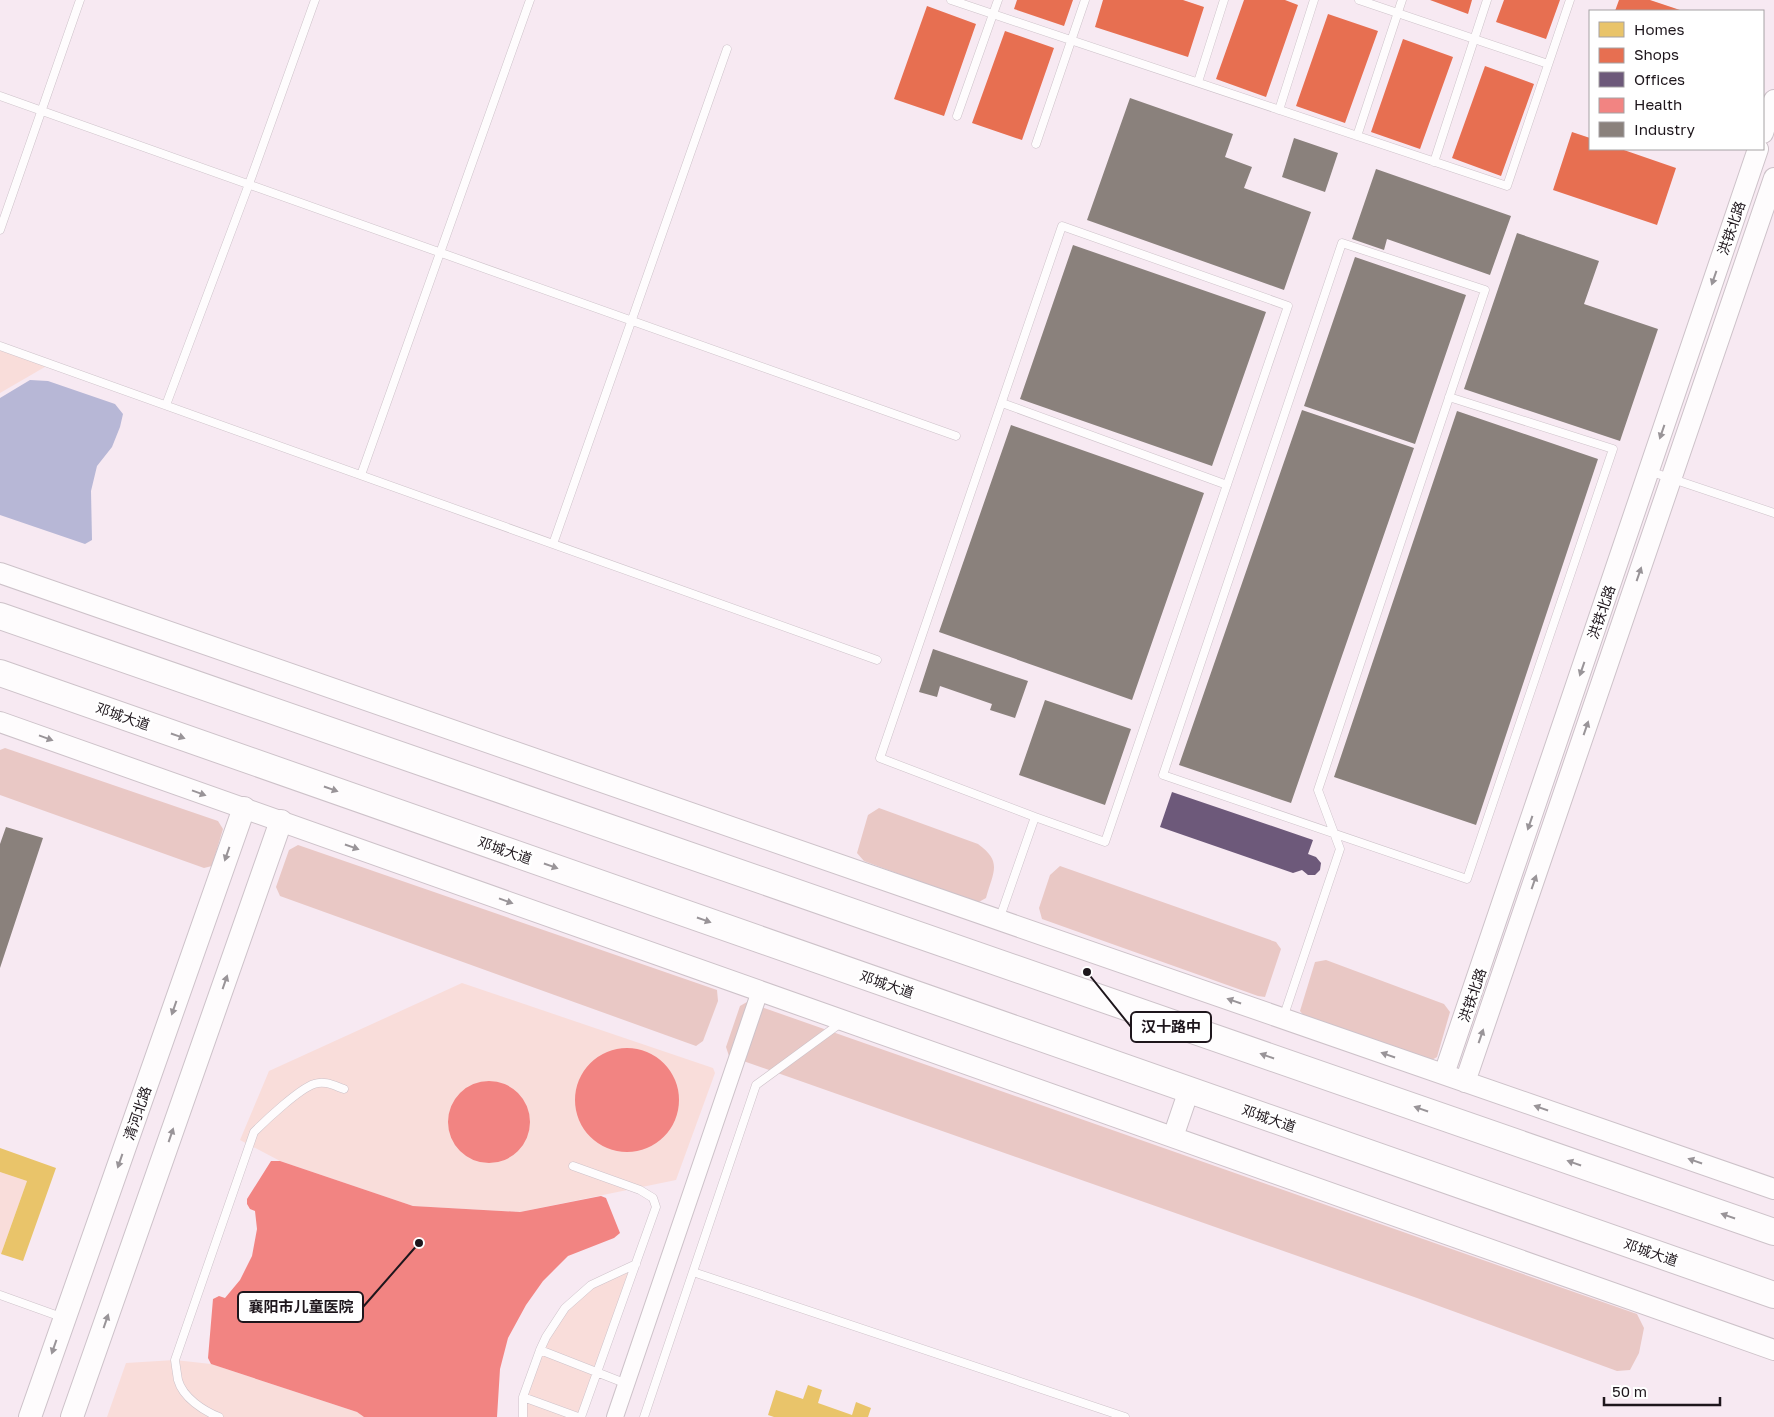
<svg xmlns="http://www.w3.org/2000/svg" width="1774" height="1417" viewBox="0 0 1774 1417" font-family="'Golos Text','Noto Sans SC',sans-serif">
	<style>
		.green { fill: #f9ddda }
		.forest { fill: #e9c8c5 }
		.water { fill: #b7b7d6 }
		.homes { fill: #e9c46a }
		.shops { fill: #e76f51 }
		.offices { fill: #6d597a }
		.health { fill: #f28482 }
		.industry { fill: #8a817c }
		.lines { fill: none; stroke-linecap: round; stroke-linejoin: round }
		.service-casing { stroke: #cdc2c9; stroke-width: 9 }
		.minor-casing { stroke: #cdc2c9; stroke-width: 18 }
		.tertiary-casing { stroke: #cdc2c9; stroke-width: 22 }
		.secondary-casing { stroke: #cdc2c9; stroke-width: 24 }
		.trunk-casing { stroke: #cdc2c9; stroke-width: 28 }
		.service { stroke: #fefcfd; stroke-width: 8 }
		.minor { stroke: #fefcfd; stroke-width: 16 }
		.tertiary { stroke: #fefcfd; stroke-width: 20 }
		.secondary { stroke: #fefcfd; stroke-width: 22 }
		.trunk { stroke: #fefcfd; stroke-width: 26 }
		.oneway { fill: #999498 }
		.labels { text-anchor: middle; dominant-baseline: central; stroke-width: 5; stroke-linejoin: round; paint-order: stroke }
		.street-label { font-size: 14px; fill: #1e161c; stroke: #fff }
		.leader { fill: none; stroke: #1e161c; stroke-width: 2 }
		.callout-dot { fill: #1e161c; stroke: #fff; stroke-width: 2 }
		.callout { fill: #fff; stroke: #1e161c; stroke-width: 2 }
		.callout-label { font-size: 15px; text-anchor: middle; font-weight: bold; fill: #1e161c }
	</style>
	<rect width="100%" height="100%" fill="#f7e9f2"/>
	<path class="green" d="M0 346 50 364 0 393Z
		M462 983 713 1068 715 1073 676 1180 520 1212 413 1206 280 1161 240 1140 269 1071Z
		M0 1172 27 1181 1 1254 0 1253Z
		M636 1264 581 1417H523V1397L540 1350 565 1308 591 1285Z
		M175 1360 211 1364 357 1412 364 1417H107L126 1363Z"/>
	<path class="forest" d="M5 748 218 821 223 829 212 866 204 868 0 795V750Z
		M879 808 978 844C1003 862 993 872 986 898L977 903 864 861 857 853 868 815Z
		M298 845 717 990 718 1001 703 1041 696 1046 280 896 276 887 289 850Z
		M1060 866 1276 942 1281 949 1265 997 1258 996 1042 919 1039 908 1050 875Z
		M1326 960 1444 1004 1450 1012 1437 1057 1430 1061 1304 1016 1300 1011 1315 962Z
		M747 1002 1637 1314 1644 1328 1639 1353 1630 1370 1617 1371 1417 1298 729 1056 726 1047 740 1006Z"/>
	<path class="water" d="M30 380 48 381 115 404 123 414 120 427 112 447 97 466 91 491 92 540 85 544 0 515V398Z"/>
	<path class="homes" d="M0 1148 56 1168 23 1261 1 1254 27 1181 0 1172Z
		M808 1385 822 1390 818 1403 852 1415 856 1402 871 1408 868 1417H774L768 1415 776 1390 803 1399Z"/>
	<path class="shops" d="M1017 0H1073L1064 26 1014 9Z
		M1103 0H1183L1204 7 1188 57 1095 27Z
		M1244 0H1285L1298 5 1266 97 1216 79Z
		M1430 0H1472L1468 14Z
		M1504 0H1560L1546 39 1496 22Z
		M1619 0H1650L1683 11H1615Z
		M927 6 976 24 944 116 894 99Z
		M1328 14 1378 31 1345 123 1296 106Z
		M1005 31 1054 48 1022 140 972 123Z
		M1403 39 1453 57 1420 149 1371 132Z
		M1485 66 1534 84 1501 176 1452 158Z
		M1572 132 1590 138V149H1621L1676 168 1657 225 1553 190Z"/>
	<path class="offices" d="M1172 792 1313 840 1308 854 1316 857 1321 863 1320 870 1315 875H1308L1302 870 1293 873 1160 827Z"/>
	<path class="health" d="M575 1100a52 52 0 1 1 104 0a52 52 0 1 1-104 0Z
		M448 1122a41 41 0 1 1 82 0a41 41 0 1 1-82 0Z
		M271 1161H280L413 1206 520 1212 601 1196 606 1198 620 1233 614 1238 568 1256 543 1281 526 1305 508 1338 500 1369 497 1417H364L357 1412 211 1364 208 1358 213 1299 219 1296 225 1298 240 1280 252 1256 257 1229 255 1211 250 1209 247 1204V1199Z"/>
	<path class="industry" d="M1130 98 1233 134 1225 157 1252 167 1244 188 1311 212 1284 290 1087 220Z
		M1294 138 1338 153 1325 192 1282 177Z
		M1376 169 1511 216 1490 275 1387 239 1384 250 1352 239Z
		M1517 233 1599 261 1584 304 1658 329 1620 441 1464 389Z
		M1073 245 1266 312 1212 466 1020 399Z
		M1355 257 1466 295 1415 444 1304 406Z
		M1302 410 1414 448 1291 803 1179 765Z
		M1457 411 1598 459 1476 825 1334 777Z
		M1011 425 1204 493 1132 700 939 632Z
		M933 649 1028 681 1015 718 990 710 992 704 940 686 937 697 919 692Z
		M1045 700 1131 729 1105 805 1019 775Z
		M6 827 43 838 0 968V844Z"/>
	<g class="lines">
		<defs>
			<path id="service" d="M951 0 1507 186 1570 0
				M1359 0 1548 64
				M1198 82 1224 0
				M0 96 956 436
				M1279 110 1314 0
				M957 116 998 0
				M1357 136 1402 0
				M1036 144 1085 0
				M1434 162 1487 0
				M0 230 80 0
				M0 346 877 660
				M1002 403 1227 485
				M166 405 249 184 315 0
				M1649 471 1774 513
				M361 475 530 0
				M553 544 727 49
				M999 920 1035 817 1105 842 1288 306 1062 226 880 758 1035 817
				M1283 1018 1340 849 1318 790 1485 290 1342 243 1163 775 1467 879 1613 449 1449 397
				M573 1166 640 1190 653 1198 656 1207 581 1417
				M693 1272 1125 1417
				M0 1295 64 1318
				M540 1350 627 1384
				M523 1397 578 1417
				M219 1417C204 1411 183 1398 178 1380 177 1374 176 1367 175 1360L254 1132C266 1120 299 1089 314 1084 325 1080 335 1086 344 1089
				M523 1417V1397L540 1350 546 1337 565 1308 591 1285 636 1264
				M644 1417 756 1085 842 1022"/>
			<path id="minor" d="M615 1417 760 991"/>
			<path id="tertiary" d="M1763 133 1774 100
				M0 573 1774 1189
				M0 722 1774 1350
				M1444 1074 1758 149
				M1465 1082 1774 178
				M1173 1137 1189 1090"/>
			<path id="secondary" d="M30 1417 244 808
				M72 1417 281 821"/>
			<path id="trunk" d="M0 616 1774 1232
				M0 673 1774 1295"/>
		</defs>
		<use href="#service" class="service-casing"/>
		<use href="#minor" class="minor-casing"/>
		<use href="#tertiary" class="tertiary-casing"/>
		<use href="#secondary" class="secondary-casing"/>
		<use href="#trunk" class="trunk-casing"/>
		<use href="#service" class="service"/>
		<use href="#minor" class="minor"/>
		<use href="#tertiary" class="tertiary"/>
		<use href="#secondary" class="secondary"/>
		<use href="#trunk" class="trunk"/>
	</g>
	<defs><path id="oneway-solid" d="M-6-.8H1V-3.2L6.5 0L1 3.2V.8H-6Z" transform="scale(1.25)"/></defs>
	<g class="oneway">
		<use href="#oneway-solid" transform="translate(1714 278) rotate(109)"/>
		<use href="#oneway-solid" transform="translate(1662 432) rotate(109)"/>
		<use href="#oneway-solid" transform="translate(1639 574) rotate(-71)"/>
		<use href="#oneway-solid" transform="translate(1582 669) rotate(109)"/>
		<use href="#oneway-solid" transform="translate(1586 728) rotate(-71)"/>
		<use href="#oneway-solid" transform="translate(178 736) rotate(19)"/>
		<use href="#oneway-solid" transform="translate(46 738) rotate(20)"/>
		<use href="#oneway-solid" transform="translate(331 789) rotate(19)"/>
		<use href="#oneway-solid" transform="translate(199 793) rotate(20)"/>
		<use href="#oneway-solid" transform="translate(1530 823) rotate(109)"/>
		<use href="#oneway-solid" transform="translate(352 847) rotate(19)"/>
		<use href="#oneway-solid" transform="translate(227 854) rotate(109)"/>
		<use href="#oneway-solid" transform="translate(551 866) rotate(19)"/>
		<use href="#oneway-solid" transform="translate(1534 882) rotate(-71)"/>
		<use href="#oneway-solid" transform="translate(506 901) rotate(20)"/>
		<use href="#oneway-solid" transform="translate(704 920) rotate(19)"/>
		<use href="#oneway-solid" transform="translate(225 982) rotate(-71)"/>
		<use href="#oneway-solid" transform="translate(1234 1001) rotate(-161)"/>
		<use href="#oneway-solid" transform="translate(174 1008) rotate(109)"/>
		<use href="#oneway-solid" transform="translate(1481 1036) rotate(-71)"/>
		<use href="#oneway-solid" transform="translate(1388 1055) rotate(-161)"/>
		<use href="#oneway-solid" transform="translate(1267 1056) rotate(-161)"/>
		<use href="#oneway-solid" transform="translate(1541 1108) rotate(-161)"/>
		<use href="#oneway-solid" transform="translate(1421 1109) rotate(-161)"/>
		<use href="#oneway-solid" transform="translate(171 1135) rotate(-71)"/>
		<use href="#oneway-solid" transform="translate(120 1161) rotate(109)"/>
		<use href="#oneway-solid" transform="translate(1695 1161) rotate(-161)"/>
		<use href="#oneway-solid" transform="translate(1574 1163) rotate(-161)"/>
		<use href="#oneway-solid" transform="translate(1728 1216) rotate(-161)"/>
		<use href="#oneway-solid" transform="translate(106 1321) rotate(-71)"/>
		<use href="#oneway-solid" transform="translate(54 1347) rotate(109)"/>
	</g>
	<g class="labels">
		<g class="street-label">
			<text transform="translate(1731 228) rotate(-71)">洪铁北路</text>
			<text transform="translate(1601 612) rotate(-71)">洪铁北路</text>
			<text transform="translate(123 716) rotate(19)">邓城大道</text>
			<text transform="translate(505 850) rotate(19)">邓城大道</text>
			<text transform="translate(887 984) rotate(19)">邓城大道</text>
			<text transform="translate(1472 995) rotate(-71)">洪铁北路</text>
			<text transform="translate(137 1113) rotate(-71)">清河北路</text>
			<text transform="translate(1269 1118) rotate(19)">邓城大道</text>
			<text transform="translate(1651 1252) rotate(19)">邓城大道</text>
		</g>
	</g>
	<path class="leader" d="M1087 972L1131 1027M419 1243L363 1307"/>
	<g class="callout-dot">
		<circle cx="1087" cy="972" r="5"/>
		<circle cx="419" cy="1243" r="5"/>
	</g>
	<g class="callout">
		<rect x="1131" y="1012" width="80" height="30" rx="5"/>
		<rect x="238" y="1292" width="125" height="30" rx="5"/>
	</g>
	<g class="callout-label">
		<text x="1171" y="1032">汉十路中</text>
		<text x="301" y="1312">襄阳市儿童医院</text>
	</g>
	<rect x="1589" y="10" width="175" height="140" fill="#ffffff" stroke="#a5a2a4"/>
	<rect x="1599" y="22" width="25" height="15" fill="#e9c46a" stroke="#a5a2a4"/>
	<text x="1634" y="35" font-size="15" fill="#1e161c">Homes</text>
	<rect x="1599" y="48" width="25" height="15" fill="#e76f51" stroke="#a5a2a4"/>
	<text x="1634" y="60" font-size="15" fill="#1e161c">Shops</text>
	<rect x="1599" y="72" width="25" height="15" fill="#6d597a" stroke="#a5a2a4"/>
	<text x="1634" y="85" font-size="15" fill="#1e161c">Offices</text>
	<rect x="1599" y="98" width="25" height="15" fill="#f28482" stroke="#a5a2a4"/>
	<text x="1634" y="110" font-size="15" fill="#1e161c">Health</text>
	<rect x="1599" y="122" width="25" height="15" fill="#8a817c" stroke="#a5a2a4"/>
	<text x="1634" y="135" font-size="15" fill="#1e161c">Industry</text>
	<path d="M1604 1397v8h116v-8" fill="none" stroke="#1e161c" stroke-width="2.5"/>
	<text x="1612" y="1397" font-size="15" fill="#1e161c" stroke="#ffffff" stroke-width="4" paint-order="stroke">50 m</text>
</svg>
